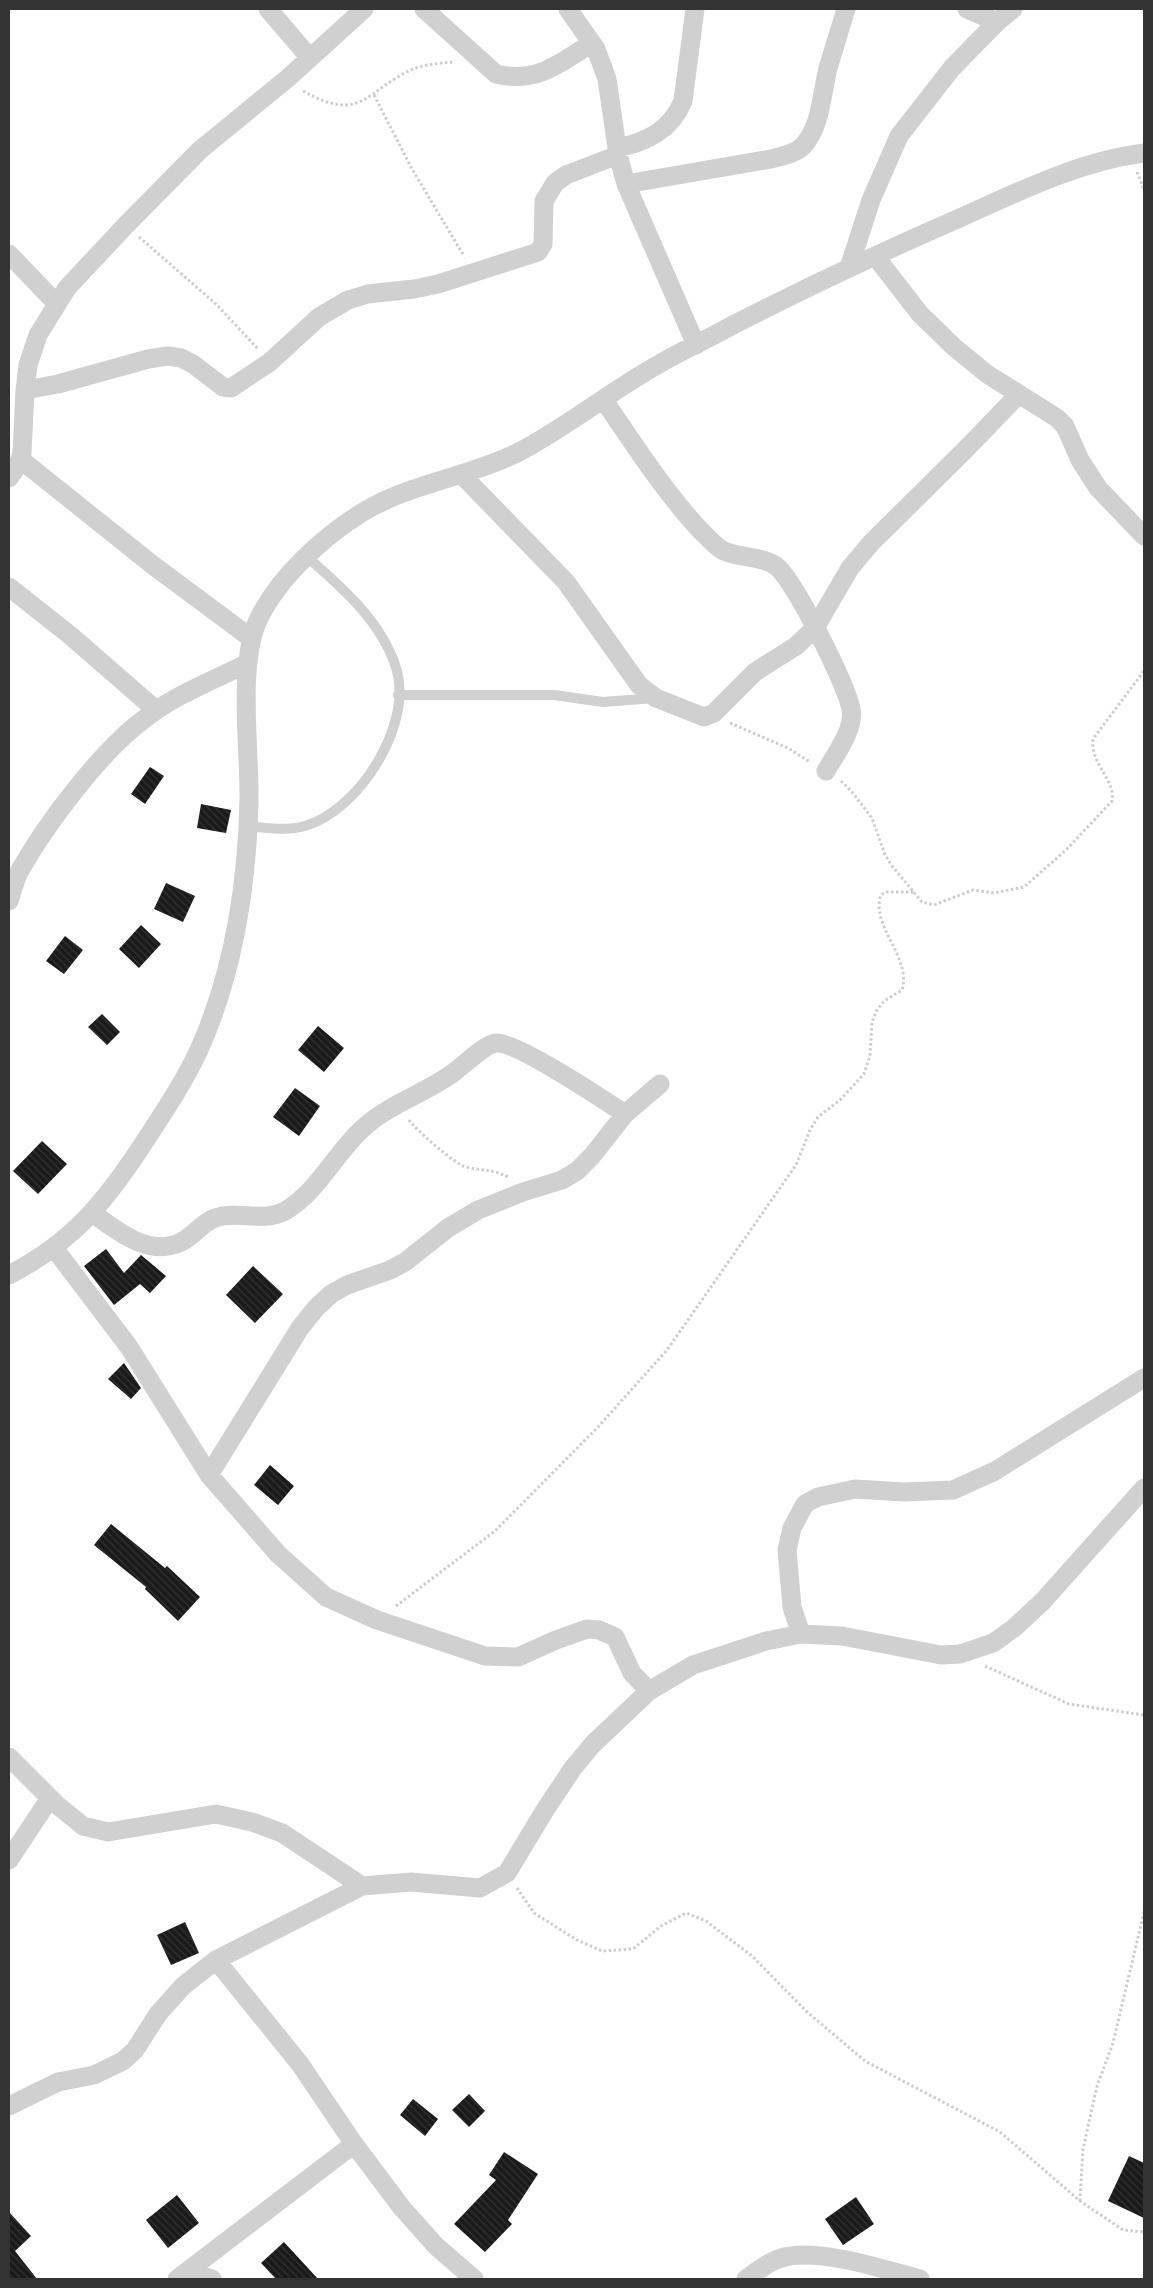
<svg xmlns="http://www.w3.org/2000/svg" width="1153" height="2288" viewBox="0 0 1153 2288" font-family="Commissioner,sans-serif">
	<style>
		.building { fill: url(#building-back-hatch) }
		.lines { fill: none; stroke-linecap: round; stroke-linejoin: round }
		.path { stroke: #cdcdcd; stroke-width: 3; stroke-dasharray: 2.5 2.5; stroke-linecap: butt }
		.lane { stroke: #d0d0d0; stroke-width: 10 }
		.street { stroke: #d0d0d0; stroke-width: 19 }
	</style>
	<defs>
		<pattern id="building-back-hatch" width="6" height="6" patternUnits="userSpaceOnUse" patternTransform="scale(1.25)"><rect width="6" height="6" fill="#1a1a1a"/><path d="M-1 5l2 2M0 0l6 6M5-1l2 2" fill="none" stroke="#333"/></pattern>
	</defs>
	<rect width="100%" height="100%" fill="#fff"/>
	<path class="building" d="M150 767 164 776 145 804 131 794Z
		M201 804 231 810 226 833 197 828Z
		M166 883 195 896 183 922 154 909Z
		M141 925 161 944 139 968 119 949Z
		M65 936 83 950 64 974 46 961Z
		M102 1014 120 1032 107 1045 88 1027Z
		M318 1026 344 1048 324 1072 298 1050Z
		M295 1088 320 1106 299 1136 273 1117Z
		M42 1141 67 1164 38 1194 13 1171Z
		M106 1249 124 1273 141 1255 166 1276 150 1293 140 1284 114 1305 84 1266Z
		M253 1266 283 1294 255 1323 226 1295Z
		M124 1363 141 1388 131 1399 108 1379Z
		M270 1465 294 1486 278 1505 254 1485Z
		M111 1524 165 1568 167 1566 200 1597 178 1621 145 1589 146 1587 94 1545Z
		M185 1922 199 1953 171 1965 157 1935Z
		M469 2094 485 2111 469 2127 452 2110Z
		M413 2099 438 2119 425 2136 400 2115Z
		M504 2152 538 2174 508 2220 512 2224 485 2252 454 2224 496 2180 489 2175Z
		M1129 2156 1144 2163V2218L1108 2201Z
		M177 2195 199 2223 168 2248 146 2220Z
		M856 2197 874 2224 843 2245 825 2219Z
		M9 2212 31 2236 15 2251 37 2279H9Z
		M284 2242 318 2279H276L261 2263Z"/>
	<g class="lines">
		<path class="path" d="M303 91C363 124 364 91 413 69 427 64 441 63 455 62
			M374 95 412 169 464 256
			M1137 172 1144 189
			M139 237 216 304 258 349
			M730 723 788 748 810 762
			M841 781 852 792 872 818 885 855 892 866 922 902 934 905 973 890 994 893 1024 887 1066 850 1112 801C1116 780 1090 764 1093 739L1144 671
			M409 1120C415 1129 457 1166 466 1167 482 1171 493 1169 508 1177
			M396 1606 495 1531 598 1427 667 1350 796 1165 810 1130 818 1117 840 1100 864 1074 870 1056 872 1022 877 1010 884 1001 902 990C912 957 870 926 881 895L886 892H914
			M985 1666 1069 1704 1144 1715
			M517 1888 534 1913 577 1940 602 1951 633 1949 661 1926 686 1913 706 1921 752 1956 806 2011 865 2061 1000 2132 1080 2201 1123 2230 1144 2232
			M1080 2201 1083 2149 1097 2086 1113 2043 1144 1912"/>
		<path class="lane" d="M398 695H554L603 702 655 698
			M248 826C266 828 287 831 305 826 358 811 412 727 397 671 384 624 343 588 307 557"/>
		<path class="street" d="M268 9 310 58
			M424 9 496 74C537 84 560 63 592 43
			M568 9 596 49 607 79 618 155 626 184 696 345
			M967 9 997 22
			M617 148C647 142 671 130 683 101L695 9
			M626 184 771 159C782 156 795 154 803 146 821 127 822 92 828 68 834 48 840 29 846 9
			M9 254 56 303
			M875 256 920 314 954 347 987 374 1057 418 1065 426 1080 460 1098 488 1144 536
			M849 268 871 200 899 136 952 68 997 22 1013 9
			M25 390 58 384 148 359 168 356 181 358 193 364 223 387 231 388 270 362 319 317 348 300 368 294 414 289 438 284 538 252 543 244 544 201 555 183 566 175 618 155
			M603 399C634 444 663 490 700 530 706 536 715 546 722 550 739 559 761 555 776 566 794 579 847 686 851 709 855 729 835 755 826 771
			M20 459 154 566 251 638
			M462 475 566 582 639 685 656 698 704 717 714 713 755 672 796 646 815 628 850 568 871 543 967 448 1018 395
			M9 478 18 465 22 453 25 390 28 365 38 335 67 288 126 225 200 150 288 78 364 9
			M9 587 71 636 156 710
			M9 901C12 891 15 881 19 872 46 824 102 749 147 717 177 694 214 680 248 663
			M92 1213C117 1230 148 1258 181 1242 194 1236 201 1223 215 1218 238 1210 262 1223 285 1211 317 1192 334 1156 360 1131 386 1105 424 1094 453 1073 463 1066 485 1044 496 1043 516 1041 604 1100 625 1114
			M54 1248 129 1347 209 1475 278 1554 326 1597 377 1620 485 1656 518 1657 556 1640 587 1629 599 1630 615 1637 632 1673 649 1691
			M9 1275C73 1242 106 1201 145 1141 164 1112 184 1082 199 1050 233 974 247 885 249 801 250 750 237 663 259 618 279 577 324 536 363 512 411 483 469 477 519 452 568 426 612 390 661 363 683 350 708 339 731 326 807 287 884 251 962 217 1020 191 1080 161 1144 153
			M209 1475 300 1328 316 1308 331 1294 347 1285 390 1270 405 1262 448 1228 478 1210 523 1192 562 1180 577 1171 592 1156 625 1114 660 1084
			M801 1634 792 1607 787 1550 792 1528 805 1504 818 1497 855 1489 904 1492 953 1490 995 1471 1144 1378
			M9 1757 56 1804 83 1826 108 1832 216 1814 252 1822 282 1833 362 1886
			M9 1860 50 1798
			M216 1960 300 2064 354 2144 402 2208 436 2246 474 2279
			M9 2106 58 2082 94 2075 123 2061 135 2050 158 2014 183 1986 216 1960 362 1886 411 1882 480 1888 507 1873 545 1810 573 1768 593 1744 649 1691 693 1665 766 1641 801 1634 842 1636 941 1655 960 1654 993 1643 1014 1628 1043 1601 1144 1488
			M187 2272 212 2279
			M177 2279 354 2144
			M746 2279C759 2270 773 2258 790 2256 825 2250 886 2270 920 2279"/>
	</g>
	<rect width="1153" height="2288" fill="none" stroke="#333333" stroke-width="20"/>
</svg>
